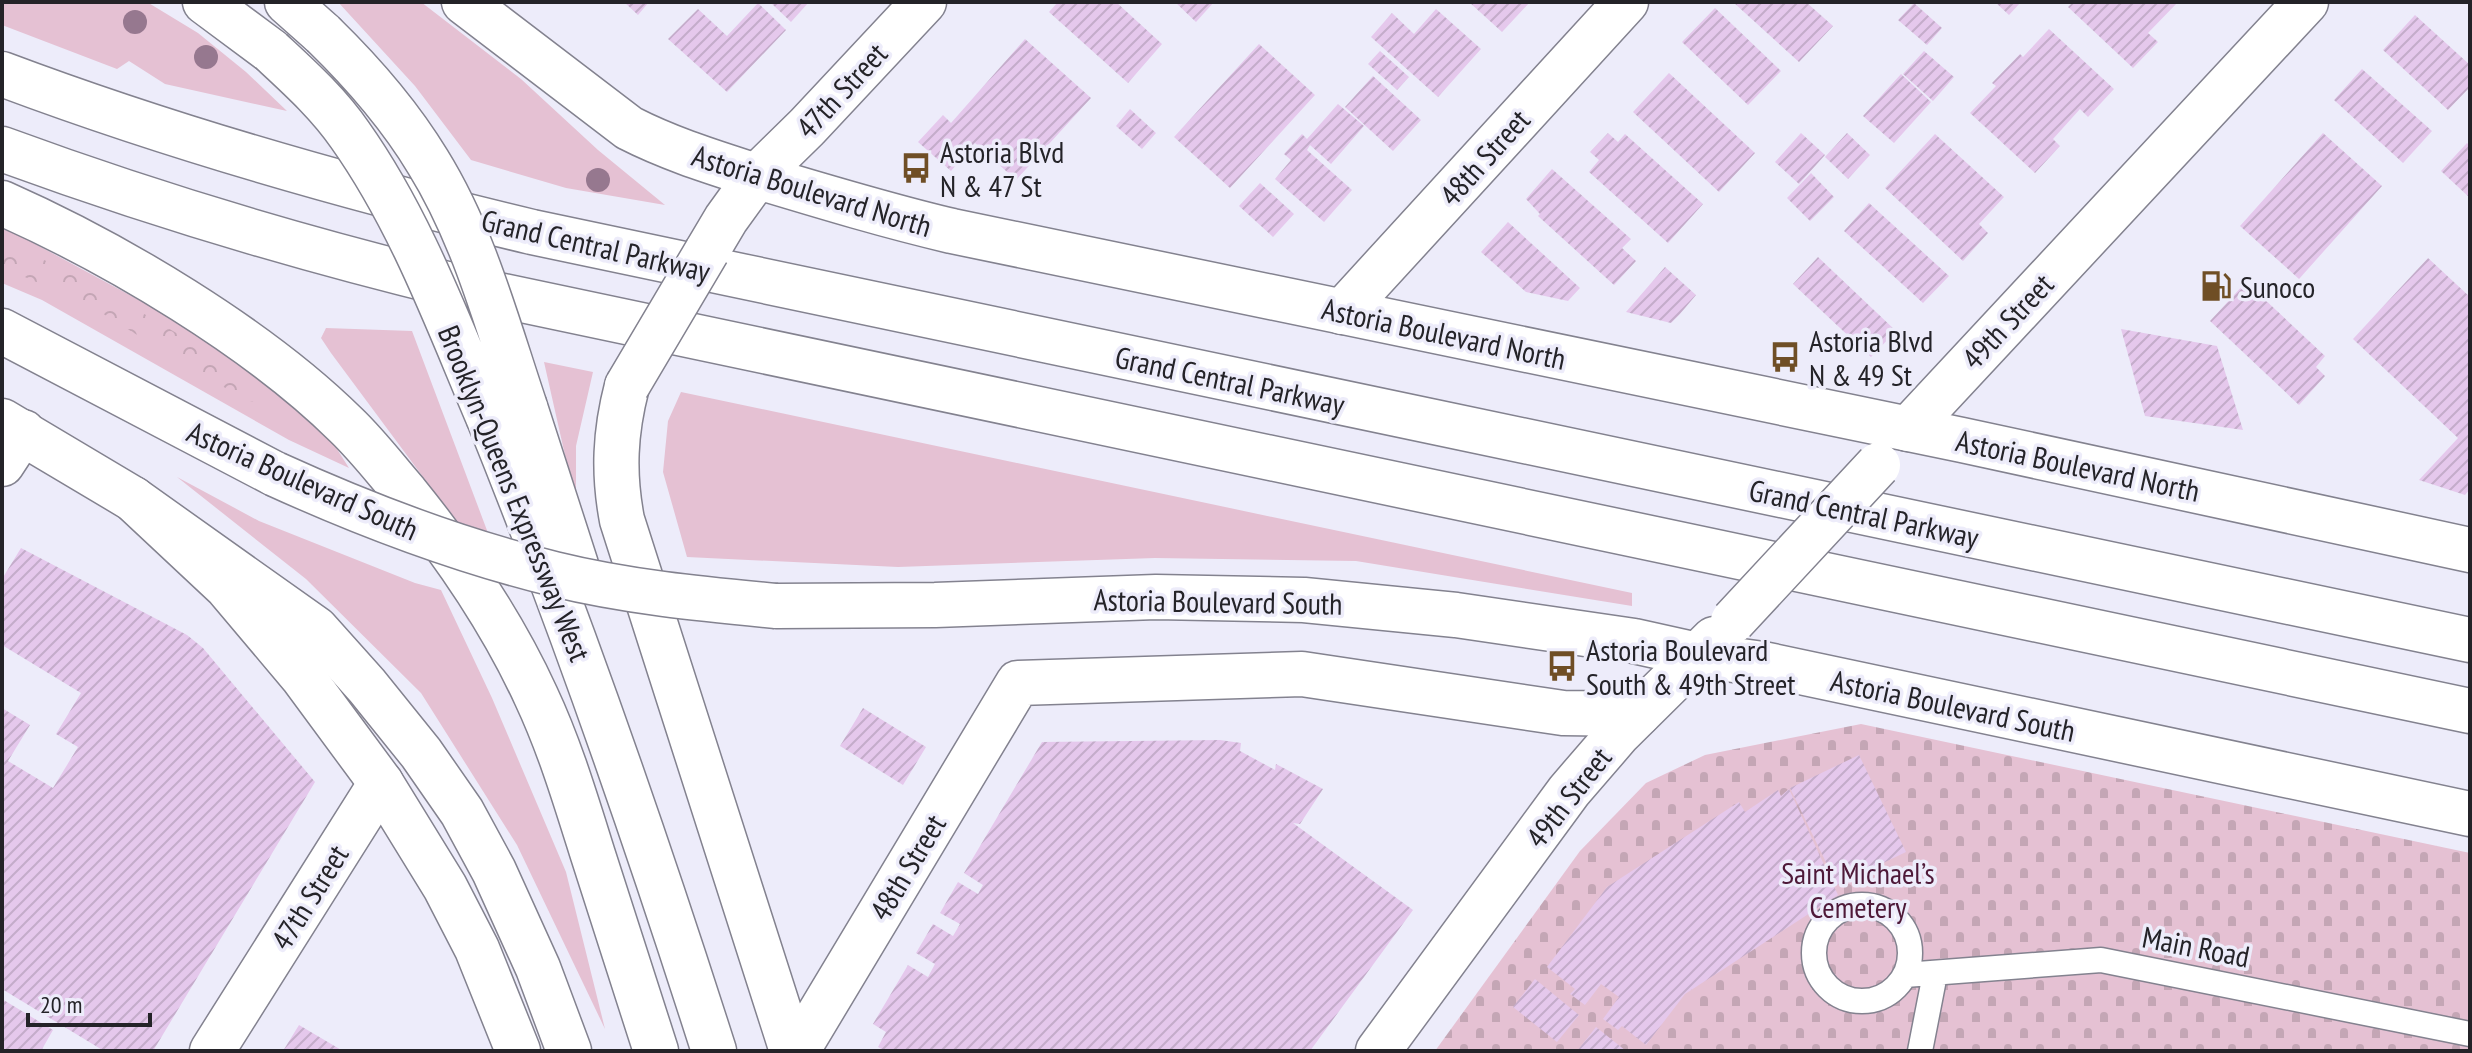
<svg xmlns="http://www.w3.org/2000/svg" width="2472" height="1053" viewBox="0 0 2472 1053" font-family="'PT Sans Narrow',sans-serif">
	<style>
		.grass { fill: #e5c1d3 }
		.forest { fill: url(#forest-crowns) }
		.cemetery { fill: url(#cemetery-stones) }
		.building { fill: url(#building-hatch) }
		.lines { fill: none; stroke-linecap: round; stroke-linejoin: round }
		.lane-casing { stroke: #83828f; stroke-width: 27 }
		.street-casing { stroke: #83828f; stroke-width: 47 }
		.secondary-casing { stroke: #83828f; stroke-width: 47 }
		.highway-casing { stroke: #83828f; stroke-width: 47 }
		.lane { stroke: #fff; stroke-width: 24 }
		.street { stroke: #fff; stroke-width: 44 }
		.secondary { stroke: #fff; stroke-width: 44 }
		.highway { stroke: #fff; stroke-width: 44 }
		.secondary-bridge-casing { stroke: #83828f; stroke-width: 47; stroke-linecap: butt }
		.highway-bridge-casing { stroke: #83828f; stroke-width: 47; stroke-linecap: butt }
		.secondary-bridge { stroke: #fff; stroke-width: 44 }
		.highway-bridge { stroke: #fff; stroke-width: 44 }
		.tree { fill: #96788f }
		.labels { text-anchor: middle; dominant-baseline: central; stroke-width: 7; stroke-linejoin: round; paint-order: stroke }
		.street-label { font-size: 30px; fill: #242328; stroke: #edecfa }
		.poi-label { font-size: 30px; fill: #242328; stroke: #edecfa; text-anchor: start }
		.park-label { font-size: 30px; fill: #4e1938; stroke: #edecfa }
	</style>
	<defs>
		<pattern id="forest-crowns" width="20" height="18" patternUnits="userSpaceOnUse" patternTransform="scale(2)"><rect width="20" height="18" fill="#e5c1d3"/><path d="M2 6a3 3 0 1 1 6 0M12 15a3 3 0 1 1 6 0" fill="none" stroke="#c4a6b5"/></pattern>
		<pattern id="cemetery-stones" width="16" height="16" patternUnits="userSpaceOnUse" patternTransform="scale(2)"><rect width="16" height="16" fill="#e5c1d3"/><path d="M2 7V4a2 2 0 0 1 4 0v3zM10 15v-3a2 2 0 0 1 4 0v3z" fill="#c4a6b5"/></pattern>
		<pattern id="building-hatch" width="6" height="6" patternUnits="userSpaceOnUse" patternTransform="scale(2)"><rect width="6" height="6" fill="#e5c8ec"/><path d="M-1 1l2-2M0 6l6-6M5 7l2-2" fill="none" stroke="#c4acca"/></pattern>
	</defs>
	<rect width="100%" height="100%" fill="#edecfa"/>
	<path class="grass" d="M2 2H147L198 33 246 72 287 111 165 84 129 61 117 69 2 25Z
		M338 2H421L521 79 598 150 665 205 566 188 471 160 415 86Z
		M2 229 15 233 213 340 311 408 349 468 289 440 42 300 2 283Z
		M326 328 412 331 491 541 514 587 498 578 331 353 321 338Z
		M544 362 593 372 576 446V504Z
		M681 392 1632 593V606L1356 561 1155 558 898 567 687 557 663 472 668 421Z
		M177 477 259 521 415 583 441 590 492 698 566 872 605 1029 517 845 421 693 306 579Z"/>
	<path class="forest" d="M2 238 119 299 215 356 260 403 250 401 203 376 89 305 2 267Z"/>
	<path class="cemetery" d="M1861 724 2470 853V1051H1435L1580 851 1646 783 1705 755Z"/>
	<path class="building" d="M624 2H649L638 15Z
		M770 2H809L791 22Z
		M1058 2H1116L1162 44 1128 83 1049 12Z
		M1175 2H1214L1196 22Z
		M1469 2H1530L1502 32Z
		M1733 2H1806L1833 26 1799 62Z
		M1995 2H2021L2009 15Z
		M2073 2H2178L2148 33 2158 42 2133 68 2068 7Z
		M758 3 786 30 727 92 668 39 698 9 727 36Z
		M1914 3 1942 28 1927 45 1898 20Z
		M1715 8 1781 71 1748 105 1682 42Z
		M1436 9 1481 49 1438 97 1371 37 1392 13 1414 34Z
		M2415 15 2470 65V87L2448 110 2383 50Z
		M2049 29 2114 89 2088 117 2080 109 2053 139 2060 146 2035 173 1970 113 1996 86 1992 83 2020 54 2023 57Z
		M1025 39 1091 98 1016 180 975 143 951 171 918 142 943 115 951 123Z
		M1259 44 1315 95 1230 188 1174 137Z
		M1380 51 1409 77 1397 90 1368 64Z
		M1924 51 1954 77 1933 101 1903 74Z
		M2362 69 2432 131 2403 163 2334 100Z
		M1669 73 1755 153 1719 192 1633 112Z
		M1901 74 1931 102 1894 143 1863 116Z
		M1373 76 1421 120 1393 151 1345 107Z
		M1338 104 1364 126 1331 164 1310 145 1307 150 1352 190 1324 222 1275 179 1291 160 1284 154 1302 134 1307 139Z
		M1130 109 1156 133 1142 149 1116 126Z
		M1608 133 1618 142 1625 134 1703 204 1668 243 1589 172 1599 160 1590 152Z
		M1801 133 1825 155 1799 184 1775 162Z
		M1847 133 1870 155 1848 179 1825 157Z
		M2323 133 2382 186 2299 279 2240 226Z
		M1935 134 2004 197 1979 224 1988 233 1963 261 1885 188Z
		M2467 143 2470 146V198L2441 171Z
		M1552 169 1631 239 1622 248 1636 261 1614 285 1538 216 1540 214 1526 199Z
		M1811 173 1834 197 1810 221 1787 198Z
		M1260 183 1294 214 1273 237 1239 206Z
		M1869 203 1949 276 1923 303 1844 231Z
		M1508 222 1580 288 1568 301 1526 292 1481 252Z
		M1818 257 1896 331 1871 357 1793 284Z
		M2428 258 2470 297V489L2465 495 2419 480 2458 438 2353 339Z
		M1665 267 1696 295 1680 314 1671 323 1626 312Z
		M2246 282 2325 356 2316 367 2325 376 2299 405 2210 321Z
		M2121 329 2217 346 2243 430 2145 416Z
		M21 548 187 635 203 648 315 782 153 1051H104L2 989V708L30 725 8 761 53 788 78 747 56 734 81 693 2 645V579Z
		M863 708 926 747 903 785 840 746Z
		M1220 740 1241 743 1240 751 1275 770 1276 764 1323 789 1300 824 1293 823 1413 910 1310 1051H885L878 1047 886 1032 873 1024 908 965 928 977 935 964 916 953 933 924 953 936 960 924 940 913 958 882 978 894 983 885 964 873 1042 742Z
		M1859 755 1906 852 1837 885 1790 788Z
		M1789 789 1838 895 1685 994 1646 1045 1622 1026 1618 1030 1603 1019 1619 997 1601 984 1585 1005 1570 994 1575 989 1547 967 1607 887 1739 802 1745 812 1778 790 1781 796Z
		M1535 979 1579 1015 1557 1042 1513 1007Z
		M2 999 53 1030 41 1051H2Z
		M299 1025 343 1051H283Z
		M1596 1027 1626 1051H1577Z"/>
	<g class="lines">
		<defs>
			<path id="lane" d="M1814 953a48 48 0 1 1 96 0a48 48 0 1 1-96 0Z
				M1905 975 2101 960 2470 1034
				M1920 1051 1935 974"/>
			<path id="street" d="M757 176 807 127 924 2
				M1342 312 1626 2
				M1908 429 2306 2
				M2 464 23 432
				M212 1051 381 783
				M797 1051 1018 683 1302 674 1563 713 1638 714"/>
			<path id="secondary" d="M464 2 629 128C672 150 716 163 762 178 825 197 888 216 952 231L1962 440 2470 550
				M707 251 726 219 757 176
				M2 331 275 474
				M627 386C615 432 613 473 622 520L792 1051
				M2 421 133 499 227 587 302 676 381 783 445 887 477 949 518 1051
				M776 606 935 605 1156 597 1304 600 1456 615 1634 641 1697 655 1763 664 2470 814
				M1378 1051 1569 791 1619 733 1714 639"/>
			<path id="highway" d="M205 2 271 51
				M287 2 323 34
				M2 74C175 139 352 189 532 232L2470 640
				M2 149C149 203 299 248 451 285L2470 711
				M2 203C115 253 258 338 346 425 368 446 386 470 406 493 457 556 502 622 536 696 560 747 576 801 593 855 614 920 635 986 656 1051
				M525 407 576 565
				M489 419C573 627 646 838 714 1051
				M133 499 316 629 367 686 421 753 462 812 494 871 538 968 569 1051"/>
		</defs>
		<use href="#lane" class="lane-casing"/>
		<use href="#street" class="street-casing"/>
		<use href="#secondary" class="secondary-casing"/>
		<use href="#highway" class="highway-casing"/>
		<use href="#lane" class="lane"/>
		<use href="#street" class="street"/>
		<use href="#secondary" class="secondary"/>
		<use href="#highway" class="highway"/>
		<defs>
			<path id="secondary-bridge" d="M627 386 707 251
				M275 474C365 515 457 550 554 574 627 592 702 599 776 606
				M1733 621 1878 465"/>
			<path id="highway-bridge" d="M323 34C363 73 399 114 428 162 474 236 497 324 525 407
				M271 51C299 77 328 103 350 135 411 221 448 323 489 419"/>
		</defs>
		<use href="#secondary-bridge" class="secondary-bridge-casing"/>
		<use href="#highway-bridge" class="highway-bridge-casing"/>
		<use href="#secondary-bridge" class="secondary-bridge"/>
		<use href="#highway-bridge" class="highway-bridge"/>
	</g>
	<g class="tree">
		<circle cx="135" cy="22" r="12"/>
		<circle cx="206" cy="57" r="12"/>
		<circle cx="598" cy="180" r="12"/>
	</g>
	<defs>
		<symbol id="bus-bare" viewBox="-9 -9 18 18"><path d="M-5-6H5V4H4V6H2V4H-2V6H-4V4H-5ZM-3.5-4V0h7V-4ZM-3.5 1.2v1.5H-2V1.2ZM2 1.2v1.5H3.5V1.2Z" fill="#6f4e25" stroke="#edecfa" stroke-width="2.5" paint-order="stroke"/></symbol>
		<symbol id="fuel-bare" viewBox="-9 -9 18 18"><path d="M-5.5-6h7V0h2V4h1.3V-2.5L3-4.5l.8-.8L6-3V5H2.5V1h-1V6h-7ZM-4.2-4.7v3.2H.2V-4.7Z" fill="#6f4e25" stroke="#edecfa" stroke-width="2.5" paint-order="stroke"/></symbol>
	</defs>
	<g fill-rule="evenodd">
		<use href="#bus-bare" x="894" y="146" width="44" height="44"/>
		<use href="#fuel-bare" x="2194" y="264" width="44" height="44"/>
		<use href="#bus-bare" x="1763" y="335" width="44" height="44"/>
		<use href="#bus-bare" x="1540" y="644" width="44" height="44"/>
	</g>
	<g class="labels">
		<g class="street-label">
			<text transform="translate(841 90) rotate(-47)">47th Street</text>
			<text transform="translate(1484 157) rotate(-48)">48th Street</text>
			<text transform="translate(812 190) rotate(17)">Astoria Boulevard North</text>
			<text transform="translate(596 245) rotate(13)">Grand Central Parkway</text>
			<text transform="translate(2007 321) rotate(-47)">49th Street</text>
			<text transform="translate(1444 333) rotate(12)">Astoria Boulevard North</text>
			<text transform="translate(1230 380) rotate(12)">Grand Central Parkway</text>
			<text transform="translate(2078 465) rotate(12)">Astoria Boulevard North</text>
			<text transform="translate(303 480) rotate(24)">Astoria Boulevard South</text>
			<text transform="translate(515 493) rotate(68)">Brooklyn-Queens Expressway West</text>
			<text transform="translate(1864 513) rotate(12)">Grand Central Parkway</text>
			<text transform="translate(1218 601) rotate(1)">Astoria Boulevard South</text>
			<text transform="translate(1953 705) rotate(12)">Astoria Boulevard South</text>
			<text transform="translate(1568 797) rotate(-52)">49th Street</text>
			<text transform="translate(907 867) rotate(-59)">48th Street</text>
			<text transform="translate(309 897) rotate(-58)">47th Street</text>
			<text transform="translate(2196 946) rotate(11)">Main Road</text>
		</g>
		<g class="poi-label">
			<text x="940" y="151">Astoria Blvd<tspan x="940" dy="34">N &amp; 47 St</tspan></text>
			<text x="2240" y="286">Sunoco</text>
			<text x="1809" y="340">Astoria Blvd<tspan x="1809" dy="34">N &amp; 49 St</tspan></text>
			<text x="1586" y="649">Astoria Boulevard<tspan x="1586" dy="34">South &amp; 49th Street</tspan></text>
		</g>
		<g class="park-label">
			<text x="1858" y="872">Saint Michael’s<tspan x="1858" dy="34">Cemetery</tspan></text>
		</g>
	</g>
	<rect width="2472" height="1053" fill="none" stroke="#242328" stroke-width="8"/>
	<path d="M28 1013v12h122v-12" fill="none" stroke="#242328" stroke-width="4"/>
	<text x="40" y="1013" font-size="24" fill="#242328" stroke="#edecfa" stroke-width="6" paint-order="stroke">20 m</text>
</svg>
